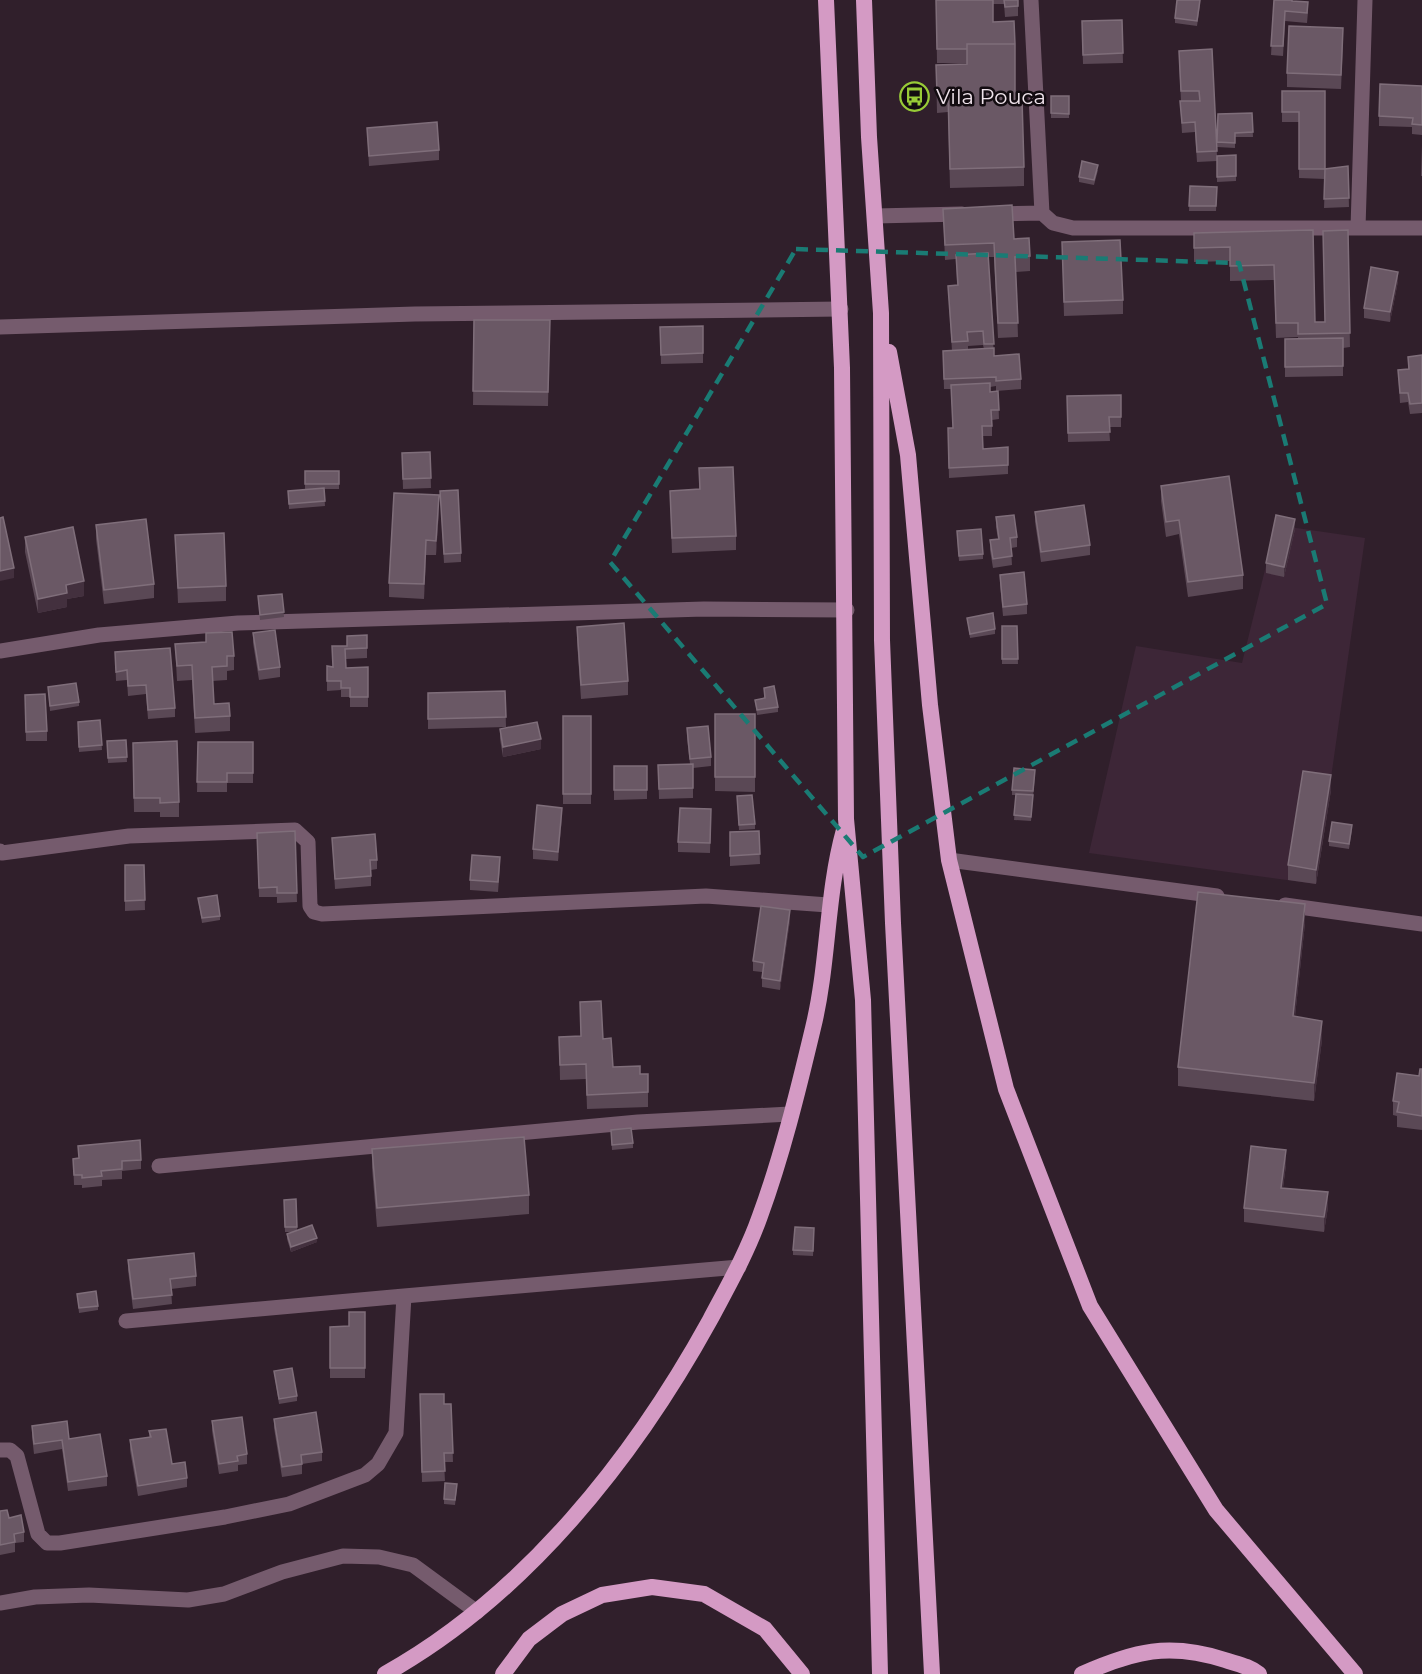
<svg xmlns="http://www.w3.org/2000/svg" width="1422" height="1674" viewBox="0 0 1422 1674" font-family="Montserrat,sans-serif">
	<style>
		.built { fill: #3d2637 }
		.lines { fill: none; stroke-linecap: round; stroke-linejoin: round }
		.minor { stroke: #755b6d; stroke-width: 15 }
		.tertiary { stroke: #755b6d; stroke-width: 15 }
		.trunk { stroke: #d49ac4; stroke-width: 16 }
		.wall { fill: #5a4855; fill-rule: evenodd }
		.shaded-wall { fill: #43303e }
		.building { fill: #6a5865; stroke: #7f6e7a; stroke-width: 1.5 }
		.marked { fill: none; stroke: #1a7b74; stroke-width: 4.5; stroke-dasharray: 12 8; stroke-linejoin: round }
		.labels { text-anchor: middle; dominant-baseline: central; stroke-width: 5; stroke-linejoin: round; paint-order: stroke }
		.poi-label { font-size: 21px; fill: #efe3eb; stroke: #130c11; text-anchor: start }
	</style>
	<rect width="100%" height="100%" fill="#301f2b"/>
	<path class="built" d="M1276 525 1365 538 1316 884 1089 853 1136 646 1242 663Z"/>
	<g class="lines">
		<path class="minor" d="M1031 0 1042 213
			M992 214 1042 213 1053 223 1073 228H1422
			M875 216 962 214
			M1358 228 1365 0
			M0 327 415 314 841 309
			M0 651 99 635 238 623 704 609 847 610
			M0 851 2 853 129 836 295 830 308 842 310 906 314 912 322 914 706 896 828 905
			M159 1166 638 1122 790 1114
			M126 1321 404 1296
			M0 1450H10L17 1456 38 1534 47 1543H60L225 1517 289 1504 365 1475 378 1464 396 1433 404 1296 739 1267
			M0 1603 35 1597 89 1595 188 1600 224 1594 282 1572 343 1556 379 1557 413 1565 477 1612"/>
		<path class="tertiary" d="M949 860 1217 896
			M1285 905 1422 924"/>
		<path class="trunk" d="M826 0 842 368 846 819 863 1000 880 1674
			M864 0 869 137 881 313 882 640 893 923 932 1674
			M889 352 908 455 930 705 949 860 1006 1089 1090 1306 1216 1510 1355 1674
			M385 1674C525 1596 634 1458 710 1320 728 1286 747 1253 760 1216 782 1156 798 1091 813 1028 829 963 826 895 844 830
			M503 1674 529 1639 562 1614 602 1595 652 1587 704 1594 765 1629 802 1674
			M1082 1674C1134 1651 1169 1642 1225 1660 1237 1664 1249 1666 1259 1674"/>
	</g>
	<path class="wall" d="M936 0H1018V16L1005 17 1004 4H993V22L1015 99 1024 167V186L950 188 948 112 937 113 936 65 967 64V63H937Z
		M1274 0 1292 1 1308 12 1307 23 1285 21 1283 56 1271 55Z
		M1200 5 1197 26 1175 23V18Z
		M1122 20 1123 63 1083 64 1082 31Z
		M1343 42 1341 89 1287 87V73Z
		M1212 49 1217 156 1236 155V181L1217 182V161L1197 162 1195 132 1182 133 1180 101H1199H1181L1179 61Z
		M1422 86V135L1412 134V127L1379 126V116Z
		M1282 91H1325V169L1348 166 1349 207 1324 208 1325 179 1299 178V122H1282Z
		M1051 96H1069V118H1051Z
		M1252 113 1253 137H1235V148L1217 147 1218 114Z
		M367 128 439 150V160L369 166Z
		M1422 145V176H1421Z
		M1098 170 1094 185 1079 182V177Z
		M1190 186 1217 187 1216 211H1189Z
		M943 209 1014 239 1030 256V271L1016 272 1018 337 998 338 994 257H988L994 356 1021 379V389L996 391V386L990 387V392L998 391 999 419 992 420V436H982L983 449 1008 465V474L949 478 948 438 953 428 951 389H944L943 351H952L948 286 957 285 956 259 945 260ZM983 345 984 349 968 350V346Z
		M1313 230 1315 322H1325L1348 230 1350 347 1343 348V376L1285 377V339H1298V337L1276 338 1274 280 1230 281V261L1194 262V233Z
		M1062 242 1123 300V314L1064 316Z
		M1398 281 1390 322 1364 318V308Z
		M474 320H550L548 406 473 405Z
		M703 326V363L661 364 660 327Z
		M1422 355V413L1410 414 1408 402 1400 403 1398 370 1408 369V357Z
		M1121 395V427H1109L1110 441 1068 442 1067 396Z
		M430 452 431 488 403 489 402 453Z
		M699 468 736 536V550L672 553 670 491 699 489Z
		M305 471H339V489H324L325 506 289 509 288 491 312 489H305Z
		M1161 486 1243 575V589L1188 597 1179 534 1166 537 1161 501Z
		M440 491 461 553V562L444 563Z
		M439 510 436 555H426L424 599 389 597V583Z
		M1035 512 1090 545V555L1041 562 1035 522Z
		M996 517 1017 537V547L1011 548 1012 565 993 568 990 550V540L998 539 996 527Z
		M96 525 154 584V598L104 604 96 539Z
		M1295 529 1284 577 1266 573V563Z
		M175 535 226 586V601L178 603Z
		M957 536 983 554V559L959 561Z
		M25 537 84 596 67 599V607L38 613 25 552Z
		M1000 575 1027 604V614L1003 616 1000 585Z
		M282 594 284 617 260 620 258 596Z
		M967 618 995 629V634L970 638Z
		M1002 626H1017L1018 664H1002Z
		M577 627 628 681V695L581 699 577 641Z
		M253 633 280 667V677L259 680 253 643Z
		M367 635V658L346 659V668L368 667V707H350V697H341V690L327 691V666L332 667 347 646Z
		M175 644 234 656V670L227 671V680L212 681 214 704 230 716V731L195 733 192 680 177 681Z
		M115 652 175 708V717L148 719 146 694 128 696 127 680 116 681Z
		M48 687 79 702V706L50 711Z
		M764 688 778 707V712L757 715 755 700 764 698Z
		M505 691 506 727 428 729V693Z
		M25 695 47 731V741H26Z
		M715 714H755V792L715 791Z
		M563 716H591V804H563Z
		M100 720 102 750 79 752 78 722Z
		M687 728 711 757V766L693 768V798L659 799 658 765 690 764 687 738Z
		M500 729 541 749 503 757 500 739Z
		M126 740 127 762 108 763 107 741Z
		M198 742H253V783H227V792H197Z
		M133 757 179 802V817H160V812H134Z
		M614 766H647V799L614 800Z
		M1035 775 1031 821 1014 820 1016 795H1012V790Z
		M1331 790 1316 884 1288 880V865Z
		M737 801 755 824V829L739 830Z
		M562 817 558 861 533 859V849Z
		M711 819 710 853 678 852V842Z
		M1352 830 1349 849 1329 846V841Z
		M295 831 297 902 277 903V897H259L257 833Z
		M759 831 760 864 730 866V832Z
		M332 838 377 860V869L371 870V886L335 889Z
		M125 865H144L145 910 125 911Z
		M500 867 498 892 470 890V880Z
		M198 898 220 916V920L202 923Z
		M790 920 780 990 762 987V972L753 971V961Z
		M1305 923 1295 1016 1322 1040 1314 1101 1178 1086V1067Z
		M580 1002 603 1039 613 1067 640 1074 648 1092V1107L587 1109 586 1079 560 1080 559 1037 581 1036Z
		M1422 1069V1130L1397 1127V1116L1393 1115V1101L1419 1076Z
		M611 1130 633 1143V1148L612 1150Z
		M78 1146 141 1160V1169L122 1171V1179L102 1180V1186L82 1188V1185H74L73 1159 79 1158Z
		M372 1149 529 1195V1214L377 1227 372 1168Z
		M1286 1165 1283 1188 1328 1207 1324 1232 1244 1222V1208Z
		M296 1199 297 1230 317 1242 291 1252 287 1239V1234L293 1232H285L284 1200Z
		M814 1228 813 1256 793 1255V1250Z
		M128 1260 196 1276V1286L171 1289 172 1304 133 1309 128 1270Z
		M77 1294 98 1306V1310L79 1313Z
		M365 1312V1378H330V1327L349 1326Z
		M274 1371 297 1396V1401L279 1404Z
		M420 1394 444 1404H451L453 1462H444L445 1481 422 1482Z
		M274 1419 322 1452V1461L302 1464V1474L282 1477 274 1428Z
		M212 1421 247 1454V1464L238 1465V1471L219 1474 212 1431Z
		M32 1426 69 1439 107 1476V1486L68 1491 62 1449 34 1454 32 1436Z
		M149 1431 172 1464 187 1478V1487L138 1496 130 1450V1440L149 1437Z
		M457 1488 455 1505 444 1504V1499Z
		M0 1511 9 1518 24 1532V1542L15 1543V1552L0 1555Z"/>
	<path class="shaded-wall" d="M1398 272V281L1390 322V312Z
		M439 495V510L436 555V541Z
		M1295 519V529L1284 577V567Z
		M426 540V555L424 599V584Z
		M14 568V578L0 581V571Z
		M84 581V596L67 599V607L38 613V599L66 585Z
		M541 739V749L503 757V747Z
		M1331 775V790L1316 884V870Z
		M562 808V817L558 861V852Z
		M1305 904V923L1293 1035V1016Z
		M790 910V920L780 990V981Z
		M1322 1021V1040L1314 1101V1083Z
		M1286 1150V1165L1281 1202V1188Z
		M1328 1192V1207L1324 1232V1217Z
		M317 1238V1242L291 1252V1247Z"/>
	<path class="building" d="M936 0H993V22L1014 21 1015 44H967V49H937Z
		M1004 0H1018V6L1005 7Z
		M1177 0H1200L1197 21 1175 18Z
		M1274 0H1292V1L1308 2 1307 13 1285 11 1283 46H1271Z
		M1122 20 1123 53 1083 55 1082 21Z
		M1289 26 1343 28 1341 75 1287 73Z
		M967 44H1015V99H1022L1024 167 950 169 948 94H937L936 65 967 64Z
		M1212 49 1217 151 1197 152 1195 122 1182 123 1180 101H1200L1199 91H1181L1179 51Z
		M1380 84 1422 86V125L1412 124 1413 118 1379 116Z
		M1282 91H1325V169H1299V112H1282Z
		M1051 96H1069V114L1051 113Z
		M1252 113 1253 132 1235 133V143L1217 142 1218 114Z
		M437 122 439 150 369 156 367 128Z
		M1236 155V176L1217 177V156Z
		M1082 161 1098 165 1094 180 1079 177Z
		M1348 166 1349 198 1324 199 1325 169Z
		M1190 186 1217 187 1216 206H1189Z
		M1012 205 1014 239 1029 238 1030 256 1015 257 1018 323H998L994 243 945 245 943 209Z
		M1313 230 1315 322H1325L1323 231 1348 230 1350 333 1298 334V323H1276L1274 265 1230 266V247L1194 248V233Z
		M1120 240 1123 300 1064 302 1062 242Z
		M988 253 994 344H984L983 331 967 332 968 341 952 342 948 286 958 285 956 255Z
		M1371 267 1398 272 1390 312 1364 308Z
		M474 320H550L548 392 473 391Z
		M703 326V353L661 355 660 327Z
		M1343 338V366L1285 367V339Z
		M994 348V356L1019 354 1021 379 996 381V377L944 379 943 351Z
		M1422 355V403L1410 404 1408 393H1400L1398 370 1409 369 1408 357Z
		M990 383V392L998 391 999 410H991L992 426H982L983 449 1008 447V465L949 468 948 428H953L951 385Z
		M1121 395V417H1109L1110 432 1068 433 1067 396Z
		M430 452 431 478 403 479 402 453Z
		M733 467 736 536 672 538 670 491 700 489 699 468Z
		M305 471H339V484H305Z
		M1229 476 1243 575 1188 582 1179 520 1166 522 1161 486Z
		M324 488 325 501 289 504 288 491Z
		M458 490 461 553 444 554 440 491Z
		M394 493 439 495 436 541 426 540 424 584 389 583Z
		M1084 505 1090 545 1041 552 1035 512Z
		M1014 515 1017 537 1010 538 1012 556 993 559 990 540 999 539 996 517Z
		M1276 515 1295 519 1284 567 1266 563Z
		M3 517 14 568 0 571V518Z
		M146 519 154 584 104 590 96 525Z
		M73 527 84 581 66 585 67 593 38 599 25 537Z
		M981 529 983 554 959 556 957 531Z
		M224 533 226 586 178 588 175 535Z
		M1024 572 1027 604 1003 607 1000 575Z
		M282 594 284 612 260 615 258 596Z
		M993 613 995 629 970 634 967 618Z
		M624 623 628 681 581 685 577 627Z
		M1002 626H1017L1018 659H1002Z
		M275 630 280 667 259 670 253 633Z
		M232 632 234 656H227V666L212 667 214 704 229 703 230 716 195 718 192 665 177 666 175 644 206 642V633Z
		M367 635V648L345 649 346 668 368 667V697H350V688H341V681H327V666L333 667 332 646H347V636Z
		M170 648 175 708 148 710 146 685 128 686 127 670 116 672 115 652Z
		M76 683 79 702 50 706 48 687Z
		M774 686 778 707 757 710 755 700 765 698 764 688Z
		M505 691 506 717 428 719V693Z
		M45 694 47 731 26 732 25 695Z
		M715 714H755V777H715Z
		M563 716H591V794H563Z
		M100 720 102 745 79 747 78 722Z
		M537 722 541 739 503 747 500 729Z
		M708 726 711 757 690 759 687 728Z
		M126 740 127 757 108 758 107 741Z
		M177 741 179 802 160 803V798H134L133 743Z
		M198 742H253V773H227V782H197Z
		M693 764V788L659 789 658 765Z
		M614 766H647V790H614Z
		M1014 768 1035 770 1033 791 1012 790Z
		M1303 771 1331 775 1316 870 1288 865Z
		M1016 794 1033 795 1031 817 1014 815Z
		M752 795 755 824 739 825 737 796Z
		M537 805 562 808 558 852 533 849Z
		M680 808 711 809 710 843 678 842Z
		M1332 822 1352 825 1349 844 1329 841Z
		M295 831 297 893H277V887L259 888 257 833Z
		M759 831 760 854 730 856V832Z
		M375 834 377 860H370L371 876 335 879 332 838Z
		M472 855 500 857 498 882 470 880Z
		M125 865H144L145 900 125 901Z
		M1198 892 1305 904 1293 1016 1322 1021 1314 1083 1178 1067Z
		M217 895 220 916 202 918 198 898Z
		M761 906 790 910 780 981 762 978 764 963 753 961Z
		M601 1001 603 1039 611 1038 613 1067 640 1066V1074H648V1092L587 1095 586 1064 560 1065 559 1037 581 1036 580 1002Z
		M1420 1069H1422V1116L1397 1112 1399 1102 1393 1101 1397 1073 1419 1076Z
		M631 1128 633 1143 612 1145 611 1130Z
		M524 1137 529 1195 377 1208 372 1149Z
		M140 1140 141 1160 122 1161V1169L101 1171 102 1176 82 1178V1175H74L73 1159 79 1158 78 1146Z
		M1251 1146 1286 1150 1281 1188 1328 1192 1324 1217 1244 1208Z
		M296 1199 297 1227H285L284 1200Z
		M312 1225 317 1238 291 1247 287 1234Z
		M795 1227 814 1228 813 1251 793 1250Z
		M194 1253 196 1276 170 1279 172 1295 133 1299 128 1260Z
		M96 1291 98 1306 79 1308 77 1294Z
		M349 1312H365V1368H330V1327L349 1326Z
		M292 1368 297 1396 279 1399 274 1371Z
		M420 1394H444V1404H451L453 1453H444L445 1471 422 1472Z
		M316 1412 322 1452 301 1455 302 1464 282 1467 274 1419Z
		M242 1417 247 1454 237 1456 238 1461 219 1464 212 1421Z
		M67 1421 69 1439 100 1434 107 1476 68 1482 62 1440 34 1444 32 1426Z
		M166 1429 172 1464 185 1462 187 1478 138 1486 130 1440 151 1437 149 1431Z
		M445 1483 457 1484 455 1500 444 1499Z
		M7 1510 9 1518 21 1515 24 1532 14 1534 15 1542 0 1545V1511Z"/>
	<path class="marked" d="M796 249 1239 263 1327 604 863 857 610 562Z"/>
	<defs>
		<symbol id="bus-ring" viewBox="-11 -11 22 22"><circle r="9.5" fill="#130c11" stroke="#98cb37" stroke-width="1.5"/><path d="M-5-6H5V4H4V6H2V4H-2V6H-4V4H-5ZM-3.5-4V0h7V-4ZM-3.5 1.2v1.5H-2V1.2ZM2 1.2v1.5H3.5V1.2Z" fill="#98cb37"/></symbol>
	</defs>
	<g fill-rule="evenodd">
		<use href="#bus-ring" x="898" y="80" width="33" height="33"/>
	</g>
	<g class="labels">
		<g class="poi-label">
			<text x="936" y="96">Vila Pouca</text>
		</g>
	</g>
</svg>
